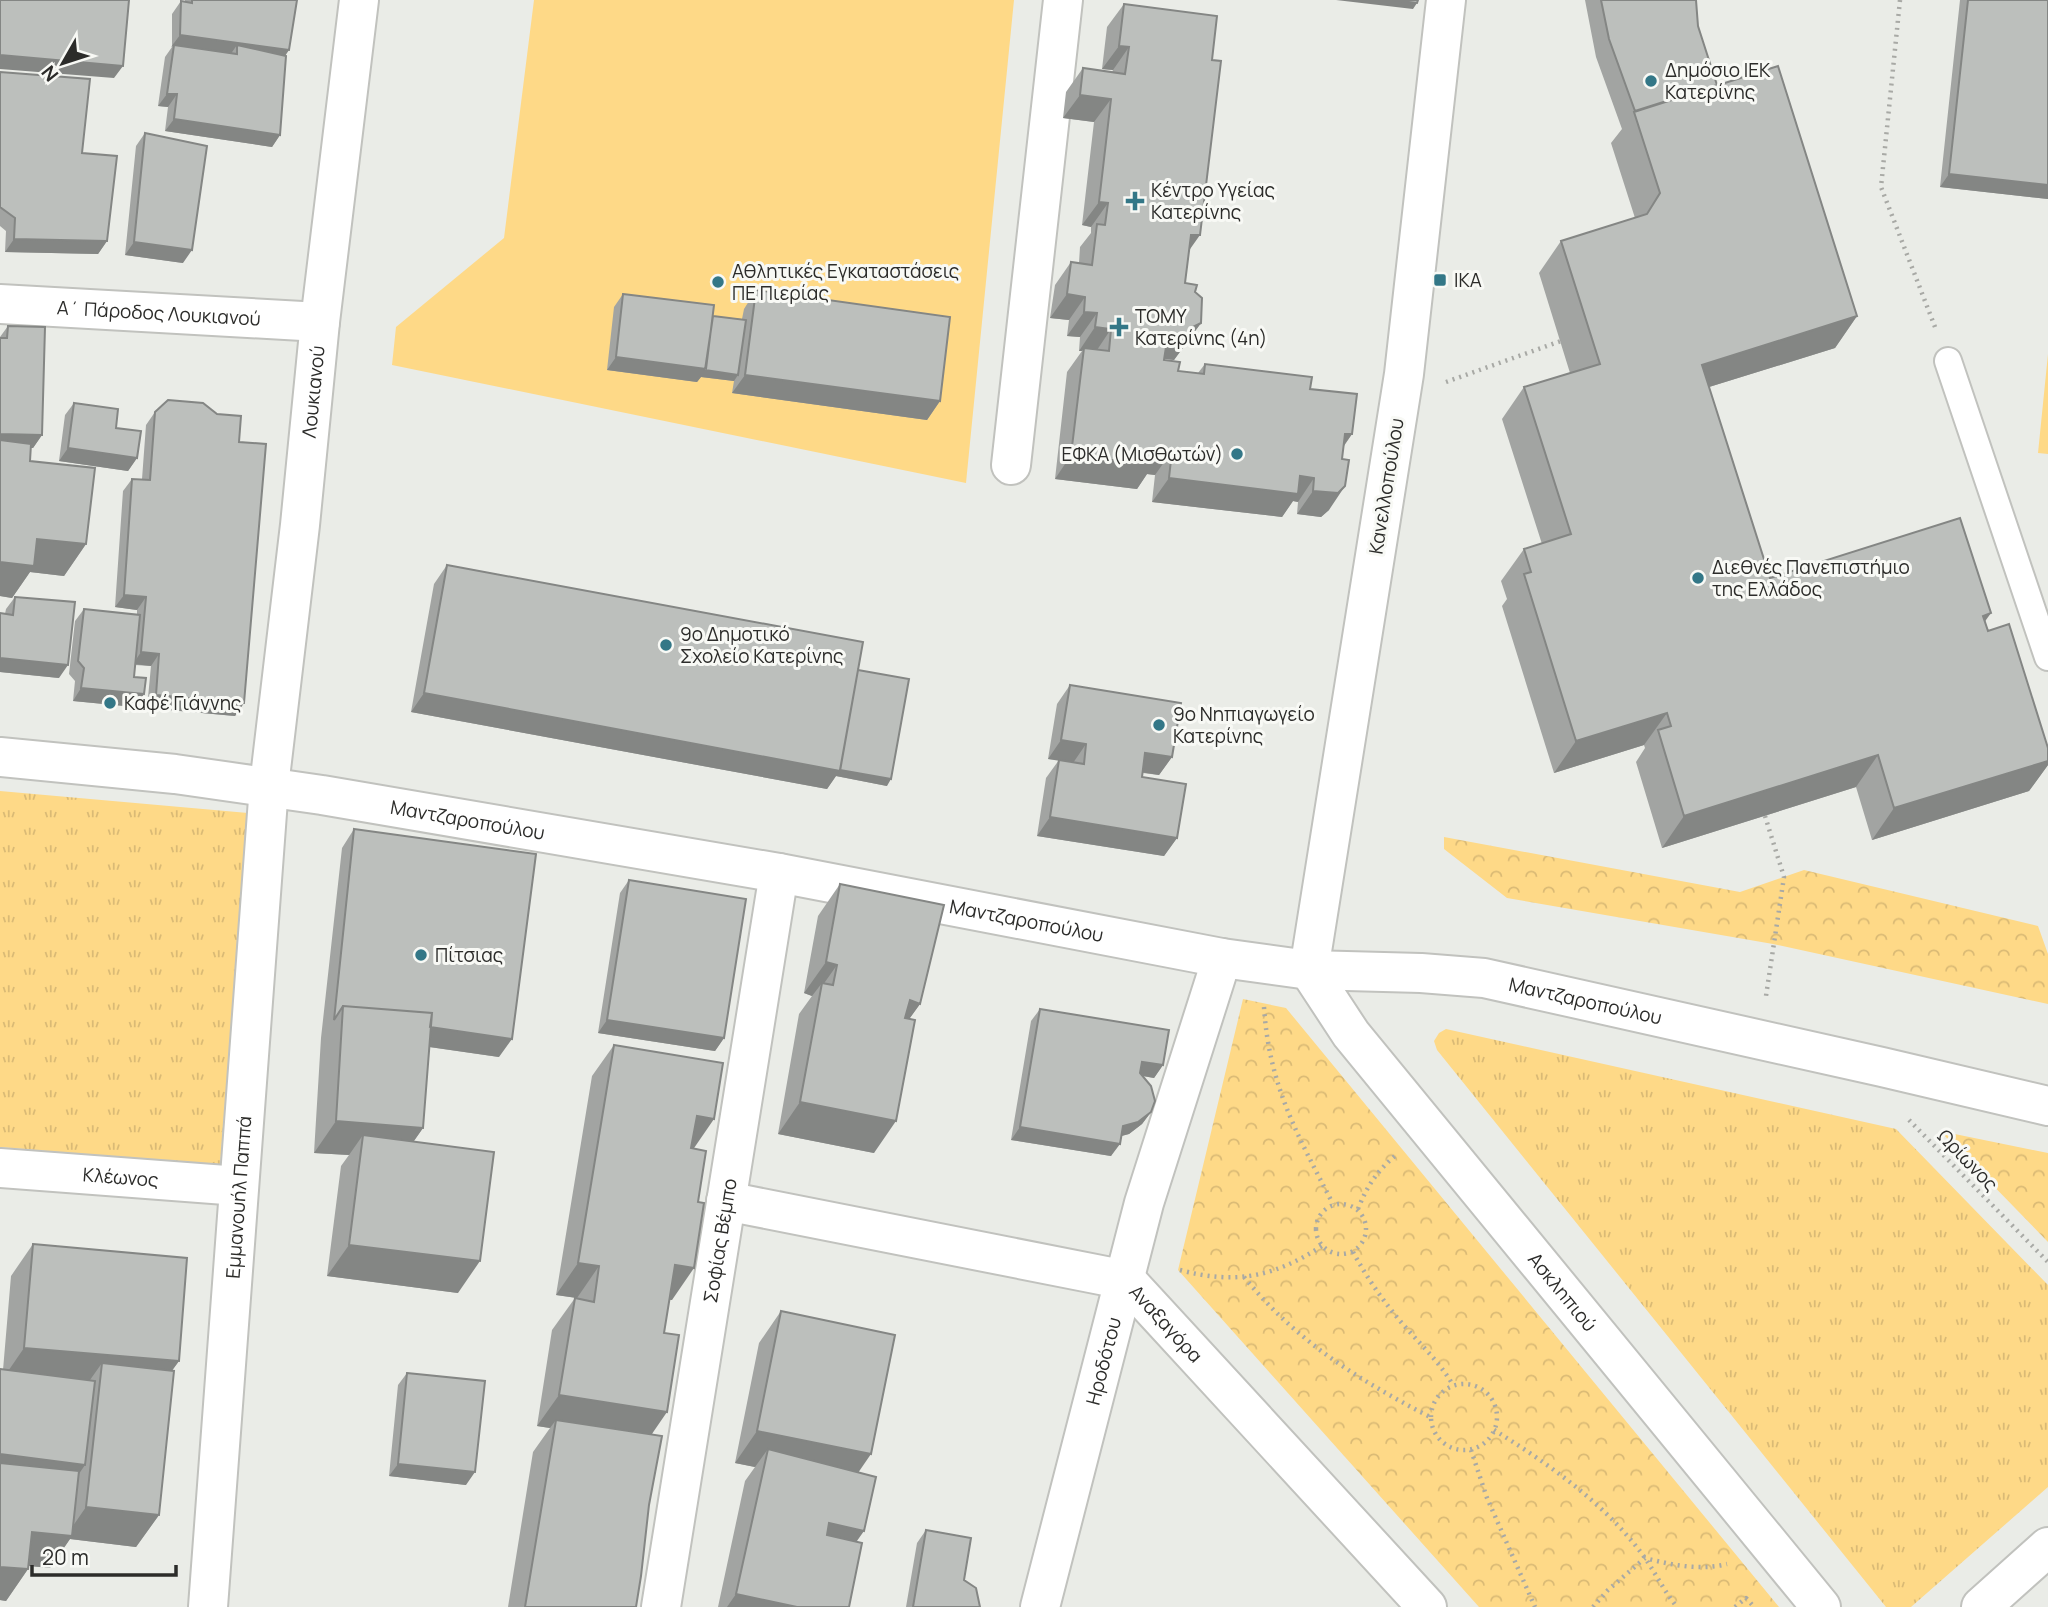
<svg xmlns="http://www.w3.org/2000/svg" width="2048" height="1607" viewBox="0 0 2048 1607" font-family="Manrope,sans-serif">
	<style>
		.grass { fill: url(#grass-tufts) }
		.park { fill: url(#park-crowns) }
		.pitch { fill: #fed987 }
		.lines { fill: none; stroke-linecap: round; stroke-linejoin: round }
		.lane-casing { stroke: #c1c2be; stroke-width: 30 }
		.street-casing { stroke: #c1c2be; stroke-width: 42 }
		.secondary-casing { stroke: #c1c2be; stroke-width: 42 }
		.path { stroke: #a8a9a5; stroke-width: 4.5; stroke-dasharray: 2 5; stroke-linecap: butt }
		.lane { stroke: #fff; stroke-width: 26 }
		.street { stroke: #fff; stroke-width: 38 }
		.secondary { stroke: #fff; stroke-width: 38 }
		.wall { fill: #a2a4a2 }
		.shaded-wall { fill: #848684 }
		.building { fill: #bcbfbc; stroke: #848684; stroke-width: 2 }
		.poi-dot { fill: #337787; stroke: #f8f9f5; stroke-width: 2.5 }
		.labels { text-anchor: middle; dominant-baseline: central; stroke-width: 6; stroke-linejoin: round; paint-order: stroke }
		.poi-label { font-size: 19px; fill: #2c2c2a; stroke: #f8f9f5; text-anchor: start }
		.street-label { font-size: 19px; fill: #2c2c2a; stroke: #f8f9f5 }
	</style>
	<defs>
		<pattern id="grass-tufts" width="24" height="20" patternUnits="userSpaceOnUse" patternTransform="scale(1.75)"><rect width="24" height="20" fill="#fed987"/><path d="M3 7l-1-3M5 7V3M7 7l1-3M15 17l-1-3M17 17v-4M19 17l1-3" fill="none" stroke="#daba75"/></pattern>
		<pattern id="park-crowns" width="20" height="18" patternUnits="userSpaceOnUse" patternTransform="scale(1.75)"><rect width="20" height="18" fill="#fed987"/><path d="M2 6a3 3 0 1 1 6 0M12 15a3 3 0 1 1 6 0" fill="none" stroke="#daba75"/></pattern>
	</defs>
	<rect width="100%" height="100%" fill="#eaece7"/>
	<path class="grass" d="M0 791 248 813 220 1166 0 1147Z
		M1446 1029 1896 1129 2048 1285V1487L1911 1607H1886L1437 1050 1434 1041 1439 1033Z"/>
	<path class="park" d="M1444 837 1740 892 1804 870 2038 926 2048 954V1004L1773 944 1507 898 1444 849Z
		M1243 999 1286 1008 1779 1607H1479L1178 1270Z
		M1940 1131 2048 1153V1242Z"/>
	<path class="pitch" d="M534 0H1014L966 483 392 365 396 327 504 238Z
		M2048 354V454L2038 453Z"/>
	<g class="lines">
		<defs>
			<path id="lane" d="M1948 361 2048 657"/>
			<g id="street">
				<path id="s1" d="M1446 0 1404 374 1309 970 1351 1034 1821 1607"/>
				<path id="s2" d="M0 304 320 322"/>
				<path d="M1011 465 1063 0"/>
				<path id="s3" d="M0 757 175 774 322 795 779 873 1222 958 1309 970 1421 973 1484 978 1882 1067 2048 1106"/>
				<path id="s4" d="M0 1168 239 1186"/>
				<path id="s5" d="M726 1201 1126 1280 1427 1607"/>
				<path id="s6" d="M661 1607 779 873"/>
				<path id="s7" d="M1040 1607 1144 1203 1222 958"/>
			</g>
			<g id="secondary">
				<path id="s8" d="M208 1607 269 786 300 525 320 322 359 0"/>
				<path d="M1981 1607 2048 1547"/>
			</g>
		</defs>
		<use href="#lane" class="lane-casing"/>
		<use href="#street" class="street-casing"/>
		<use href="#secondary" class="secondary-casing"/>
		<path class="path" d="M1900 0 1881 187 1935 327
			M1446 382 1561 341
			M1765 816 1784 877 1766 996
			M1264 1007C1269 1086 1298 1136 1333 1204
			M1909 1120 2048 1262
			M1316 1229a25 25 0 1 1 50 0a25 25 0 1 1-50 0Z
			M1358 1209C1367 1186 1377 1171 1396 1155
			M1353 1252C1368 1280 1386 1305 1407 1329 1424 1348 1440 1363 1453 1385
			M1180 1270C1235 1285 1274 1277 1322 1246
			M1244 1277C1296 1341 1357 1379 1430 1417
			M1431 1417a33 33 0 1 1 66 0a33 33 0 1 1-66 0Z
			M1494 1430C1549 1464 1607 1505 1645 1558 1656 1574 1664 1591 1677 1607
			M1471 1450 1487 1498 1535 1607
			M1593 1607 1608 1590 1645 1558C1672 1565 1699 1571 1727 1564
			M1735 1607 1746 1598 1754 1607"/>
		<use href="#lane" class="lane"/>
		<use href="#street" class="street"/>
		<use href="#secondary" class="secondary"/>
	</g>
	<path class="wall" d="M185 0H297L285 56 280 135 272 147 165 131 168 107 158 106 165 57 172 47V14L181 1 185 2Z
		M1585 0H1696L1698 26 1717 85 1857 316 1835 348 1709 387 1770 578 1985 622 1988 631 2048 748V765L2029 791 1872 840 1856 787 1662 848 1636 762 1645 748 1644 745 1554 773 1502 606 1507 599 1501 581 1524 549 1542 544 1502 419 1524 387 1570 373 1539 273 1561 241 1635 218 1611 143 1622 129 1596 57Z
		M1960 0H2048V199L1940 187Z
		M1124 4 1189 251 1185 283 1195 292 1201 323 1174 360 1164 359V360L1178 371 1198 373 1205 364 1310 389 1352 434 1344 446 1329 510 1321 517 1297 514 1298 502 1293 501 1282 517 1152 502 1155 475 1147 474 1137 489 1055 479 1067 372 1082 351H1079L1080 337 1067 336 1069 320 1050 318 1055 285 1071 262 1079 263 1080 247 1091 233V227L1082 225 1094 122 1063 118 1066 92 1083 68 1112 72 1113 70 1102 69 1107 27Z
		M0 72 82 153 107 241 98 254 5 252 6 231 0 226Z
		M145 133 183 263 125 255 136 146Z
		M756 290 940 401 927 420 732 393 734 381 701 377 697 382 607 370 614 307 623 294 713 316 742 319 744 309Z
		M8 326 42 435 33 448H31L30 461 86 544 64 576 30 572 12 598 0 596V337Z
		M74 403 116 428 137 458 128 471 59 461 65 415Z
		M155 412 239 442 244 703 235 716 147 708 151 666 135 665 134 677 144 694 135 707 73 701 75 681 69 674 75 621 84 609 137 615V610L115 607 123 491 132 479H142L146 425Z
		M447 565 858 670 887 786 836 776 827 789 411 712 434 584Z
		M15 597 59 678 0 672V613L5 614 6 609Z
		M1070 685 1172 757 1159 775 1143 773 1142 777 1177 838 1164 856 1037 836 1046 778 1059 760 1048 759 1057 704Z
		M354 829 499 1057 429 1047 423 1128 414 1141 458 1293 327 1276 341 1166 349 1155 314 1153 321 1038 342 848Z
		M629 880 724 1038 715 1051 598 1033 620 893Z
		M840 884 920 1004 909 1019 874 1153 778 1134 799 1014 812 996 804 993 818 916Z
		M1040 1009 1163 1065 1154 1078 1142 1076 1151 1112 1142 1124 1129 1134 1121 1136 1111 1156 1011 1140 1031 1021Z
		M614 1045 694 1149 672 1300H669L664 1333 652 1435 649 1505 636 1607H508L533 1452 550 1428 537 1426 552 1330 575 1298H577L556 1295 592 1076Z
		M33 1244 179 1361 172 1370 159 1515 136 1547 70 1539 50 1568 29 1566 28 1569 6 1601 0 1600V1369L3 1370 11 1276Z
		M781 1311 859 1472 857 1542 849 1607H718L745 1481 755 1467 735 1463 759 1343Z
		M407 1373 466 1485 389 1476 398 1385Z
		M926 1530 964 1580 980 1607H906L917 1543Z"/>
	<path class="shaded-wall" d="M1336 0H1393L1417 3 1413 9Z
		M180 35 289 50 281 62 237 54V45L230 55 174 45 171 47Z
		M1119 46 1129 47 1113 70 1102 69Z
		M0 55 123 66 114 78 0 69Z
		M167 94H177L168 107 158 106Z
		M1080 95 1111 99 1094 122 1063 118Z
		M174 119 280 135 272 147 165 131Z
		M1949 174 2048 185V199L1940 187Z
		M1099 202 1108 203 1091 227 1082 225Z
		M1191 235H1200L1183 259Z
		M14 239 107 241 98 254 5 252Z
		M134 242 192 250 183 263 125 255Z
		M1067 294 1085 297 1069 320 1050 318Z
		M1084 312 1097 313 1080 337 1067 336Z
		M1857 316 1835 348 1680 396 1702 365Z
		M1201 323 1174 360 1151 357 1168 334 1191 328Z
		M1095 327 1111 329 1095 353 1084 348 1082 351H1079Z
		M616 357 706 369 738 375 734 381 701 377 697 382 607 370Z
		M745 375 940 401 927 420 732 393Z
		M0 434 42 435 33 448 0 447Z
		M1345 434H1352L1335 458Z
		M68 448 137 458 128 471 59 461Z
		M1156 450 1172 451 1155 475 1147 474 1137 489 1055 479 1071 455Z
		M1300 476 1314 478 1298 502 1293 501 1282 517 1152 502 1169 478Z
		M1345 486 1329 510 1321 517 1297 514 1313 491Z
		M37 539 86 544 64 576 30 572 12 598 0 596V562Z
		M124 595 146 597 137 610 115 607Z
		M1991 613 1968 645 1983 616Z
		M141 652 159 654 151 666 133 664Z
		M0 658 68 665 59 678 0 672Z
		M81 688 144 694 135 707 73 701Z
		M424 693 835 769 891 779 887 786 836 776 827 789 411 712Z
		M156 695 244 703 235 716 147 708Z
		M1667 713 1644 745 1554 773 1576 741Z
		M1061 740 1086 744 1073 763 1048 759Z
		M1145 753 1172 757 1159 775 1133 771Z
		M1878 755 1856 787 1662 848 1684 816Z
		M2048 761V765L2029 791 1872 840 1894 808Z
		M1050 817 1177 838 1164 856 1037 836Z
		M826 962 837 965 820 989 822 983 812 996 804 993Z
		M910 1000 920 1004 897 1036Z
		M607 1020 724 1038 715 1051 598 1033Z
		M422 1026 512 1039 499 1057 409 1044Z
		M1142 1062 1163 1065 1154 1078 1133 1074Z
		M800 1102 896 1121 874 1153 778 1134Z
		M1151 1112 1142 1124 1129 1134 1114 1138 1123 1126Z
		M697 1116 714 1119 692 1151 675 1148Z
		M336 1121 423 1128 401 1159 363 1135 349 1155 314 1153Z
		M1020 1127 1120 1144 1111 1156 1011 1140Z
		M349 1245 480 1261 458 1293 327 1276Z
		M578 1263 599 1266 577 1298 556 1295Z
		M675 1265 694 1268 672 1300 653 1297Z
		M24 1348 179 1361 156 1393 102 1363 85 1387 2 1380Z
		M559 1395 667 1412 645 1444 556 1420 550 1428 537 1426Z
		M757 1431 871 1454 849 1486 768 1449 755 1467 735 1463Z
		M0 1454 85 1465 63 1497 0 1489Z
		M398 1464 475 1472 466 1485 389 1476Z
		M86 1507 159 1515 136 1547 70 1539 50 1568 10 1564 32 1532 66 1536Z
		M829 1523 864 1531 842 1562 807 1555Z
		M0 1567 28 1569 6 1601 0 1600Z
		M736 1594 797 1607H727Z"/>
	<path class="building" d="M0 0H129L123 66 0 55Z
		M192 0H297L289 50 180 35 181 1 192 3Z
		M1393 0H1418L1417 3Z
		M1601 0H1696L1698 26 1717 85 1635 111 1609 39Z
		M1968 0H2048V185L1949 174Z
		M1124 4 1217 16 1212 60 1221 61 1200 235H1191L1185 283 1197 285 1195 292 1202 298 1201 323 1191 328 1190 337 1168 334 1164 360 1180 362 1178 371 1204 374 1205 364 1312 377 1310 389 1357 394 1352 434H1345L1342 459 1349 460 1345 486 1338 493 1313 491 1314 478 1300 476 1298 494 1169 478 1172 451 1156 450 1154 465 1071 455 1084 348 1109 351 1111 329 1095 327 1097 313 1084 312 1085 297 1067 294 1071 262 1092 265 1097 224 1105 225 1108 203 1099 202 1111 99 1080 95 1083 68 1125 74 1129 47 1119 46Z
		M174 45 237 54V45L286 56 280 135 174 119 177 94H167Z
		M1778 66 1857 316 1702 365 1770 578 1960 518 1991 613 1983 616 1988 631 2009 624 2048 748V761L1894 808 1878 755 1684 816 1658 730 1671 726 1667 713 1576 741 1524 574 1531 572 1524 549 1571 534 1524 387 1600 364 1561 241 1647 214 1660 193 1634 112Z
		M0 72 90 79 82 153 117 156 107 241 14 239 15 218 0 207Z
		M145 133 207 146 192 250 134 242Z
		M756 290 950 317 940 401 745 375Z
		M623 294 714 305 706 369 616 357Z
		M713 316 746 320 738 375 705 370Z
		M8 326 45 327 42 435 0 434V338H7Z
		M168 400 203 403 217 414 241 416 239 442 266 444 244 703 156 695 159 654 141 652 146 597 124 595 132 479 150 480 155 412Z
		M74 403 118 409 116 428 141 431 137 458 68 448Z
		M0 440 31 444 30 461 95 468 86 544 37 539 34 566 0 562Z
		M447 565 863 642 840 771 424 693Z
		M15 597 75 602 68 665 0 658V613L13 615Z
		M84 609 140 615 134 677 146 678 144 694 81 688 84 668 78 661Z
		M858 670 909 679 891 779 840 770Z
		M1070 685 1181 703 1172 757 1145 753 1142 777 1186 784 1177 838 1050 817 1059 760 1084 764 1086 744 1061 740Z
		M354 829 536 854 512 1039 430 1027 432 1013 343 1006 334 1020Z
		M629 880 746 899 724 1038 607 1020Z
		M840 884 944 905 920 1004 910 1000 905 1018 915 1020 896 1121 800 1102 822 983 833 985 837 965 826 962Z
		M343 1006 432 1013 423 1128 336 1121Z
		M1040 1009 1169 1030 1163 1065 1142 1062 1140 1073 1151 1086 1155 1101 1151 1112 1138 1122 1123 1126 1120 1144 1020 1127Z
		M614 1045 723 1063 714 1119 697 1116 691 1148 706 1151 698 1202 704 1203 694 1268 675 1265 664 1333 679 1335 667 1412 559 1395 575 1298 594 1302 599 1266 578 1263Z
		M363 1135 494 1152 480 1261 349 1245Z
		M33 1244 187 1258 179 1361 24 1348Z
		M781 1311 895 1335 871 1454 757 1431Z
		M102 1363 174 1371 159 1515 86 1507Z
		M0 1369 95 1381 85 1465 0 1454Z
		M407 1373 485 1381 475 1472 398 1464Z
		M556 1420 662 1436 649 1505 641 1576 636 1607H525Z
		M768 1449 876 1477 864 1531 829 1523 827 1535 862 1543 849 1607H797L736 1594Z
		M0 1463 79 1471 72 1536 32 1532 28 1569 0 1567Z
		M926 1530 971 1538 964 1580 976 1588 980 1607H913Z"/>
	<g class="poi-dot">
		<circle cx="1651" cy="81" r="7"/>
		<path d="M1131.5 190.5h7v7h7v7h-7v7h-7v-7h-7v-7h7z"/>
		<rect x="1433" y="273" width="14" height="14" rx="3.5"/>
		<circle cx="718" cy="282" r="7"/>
		<path d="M1115.5 316.5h7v7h7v7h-7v7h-7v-7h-7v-7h7z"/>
		<circle cx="1237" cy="454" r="7"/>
		<circle cx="1698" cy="578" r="7"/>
		<circle cx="666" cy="645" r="7"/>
		<circle cx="110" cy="703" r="7"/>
		<circle cx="1159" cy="725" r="7"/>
		<circle cx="421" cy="955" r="7"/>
	</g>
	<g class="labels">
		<g class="poi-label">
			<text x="1665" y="70">Δημόσιο ΙΕΚ<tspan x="1665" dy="22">Κατερίνης</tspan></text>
			<text x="1151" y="190">Κέντρο Υγείας<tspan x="1151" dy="22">Κατερίνης</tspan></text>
			<text x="732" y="271">Αθλητικές Εγκαταστάσεις<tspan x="732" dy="22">ΠΕ Πιερίας</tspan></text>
			<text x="1454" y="280">ΙΚΑ</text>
			<text x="1135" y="316">ΤΟΜΥ<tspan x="1135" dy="22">Κατερίνης (4η)</tspan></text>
			<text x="1223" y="454" text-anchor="end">ΕΦΚΑ (Mισθωτών)</text>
			<text x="1712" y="567">Διεθνές Πανεπιστήμιο<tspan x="1712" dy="22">της Ελλάδος</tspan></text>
			<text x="680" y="634">9ο Δημοτικό<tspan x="680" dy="22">Σχολείο Κατερίνης</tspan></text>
			<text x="124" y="703">Καφέ Γιάννης</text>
			<text x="1173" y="714">9ο Νηπιαγωγείο<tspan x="1173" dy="22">Κατερίνης</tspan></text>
			<text x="435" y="955">Πίτσιας</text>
		</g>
		<g class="street-label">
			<text stroke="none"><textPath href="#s2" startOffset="159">Α΄ Πάροδος Λουκιανού</textPath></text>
			<text stroke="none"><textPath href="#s8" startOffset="1220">Λουκιανού</textPath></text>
			<text transform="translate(1386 486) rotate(-81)">Κανελλοπούλου</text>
			<text stroke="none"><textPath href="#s3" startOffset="472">Μαντζαροπούλου</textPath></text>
			<text stroke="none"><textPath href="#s3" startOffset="1040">Μαντζαροπούλου</textPath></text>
			<text stroke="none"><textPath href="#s3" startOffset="1606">Μαντζαροπούλου</textPath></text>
			<text transform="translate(1968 1160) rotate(46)">Ωρίωνος</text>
			<text stroke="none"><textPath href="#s4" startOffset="121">Κλέωνος</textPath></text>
			<text stroke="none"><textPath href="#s8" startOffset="411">Εμμανουήλ Παππά</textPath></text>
			<text stroke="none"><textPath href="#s6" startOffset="371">Σοφίας Βέμπο</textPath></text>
			<text stroke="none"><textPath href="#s1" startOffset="1390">Ασκληπιού</textPath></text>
			<text stroke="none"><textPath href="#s5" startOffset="467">Αναξαγόρα</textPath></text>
			<text stroke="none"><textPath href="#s7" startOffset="254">Ηροδότου</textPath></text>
		</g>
	</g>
	<g transform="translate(63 63) rotate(231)" stroke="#f8f9f5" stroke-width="5" paint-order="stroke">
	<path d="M0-5L12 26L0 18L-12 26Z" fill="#2c2c2a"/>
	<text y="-10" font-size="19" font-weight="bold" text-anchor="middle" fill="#2c2c2a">N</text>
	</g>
	<path d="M32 1565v10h144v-10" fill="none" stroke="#2c2c2a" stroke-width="3.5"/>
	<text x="42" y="1565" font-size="21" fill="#2c2c2a" stroke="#f8f9f5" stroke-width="5" paint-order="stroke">20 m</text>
</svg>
